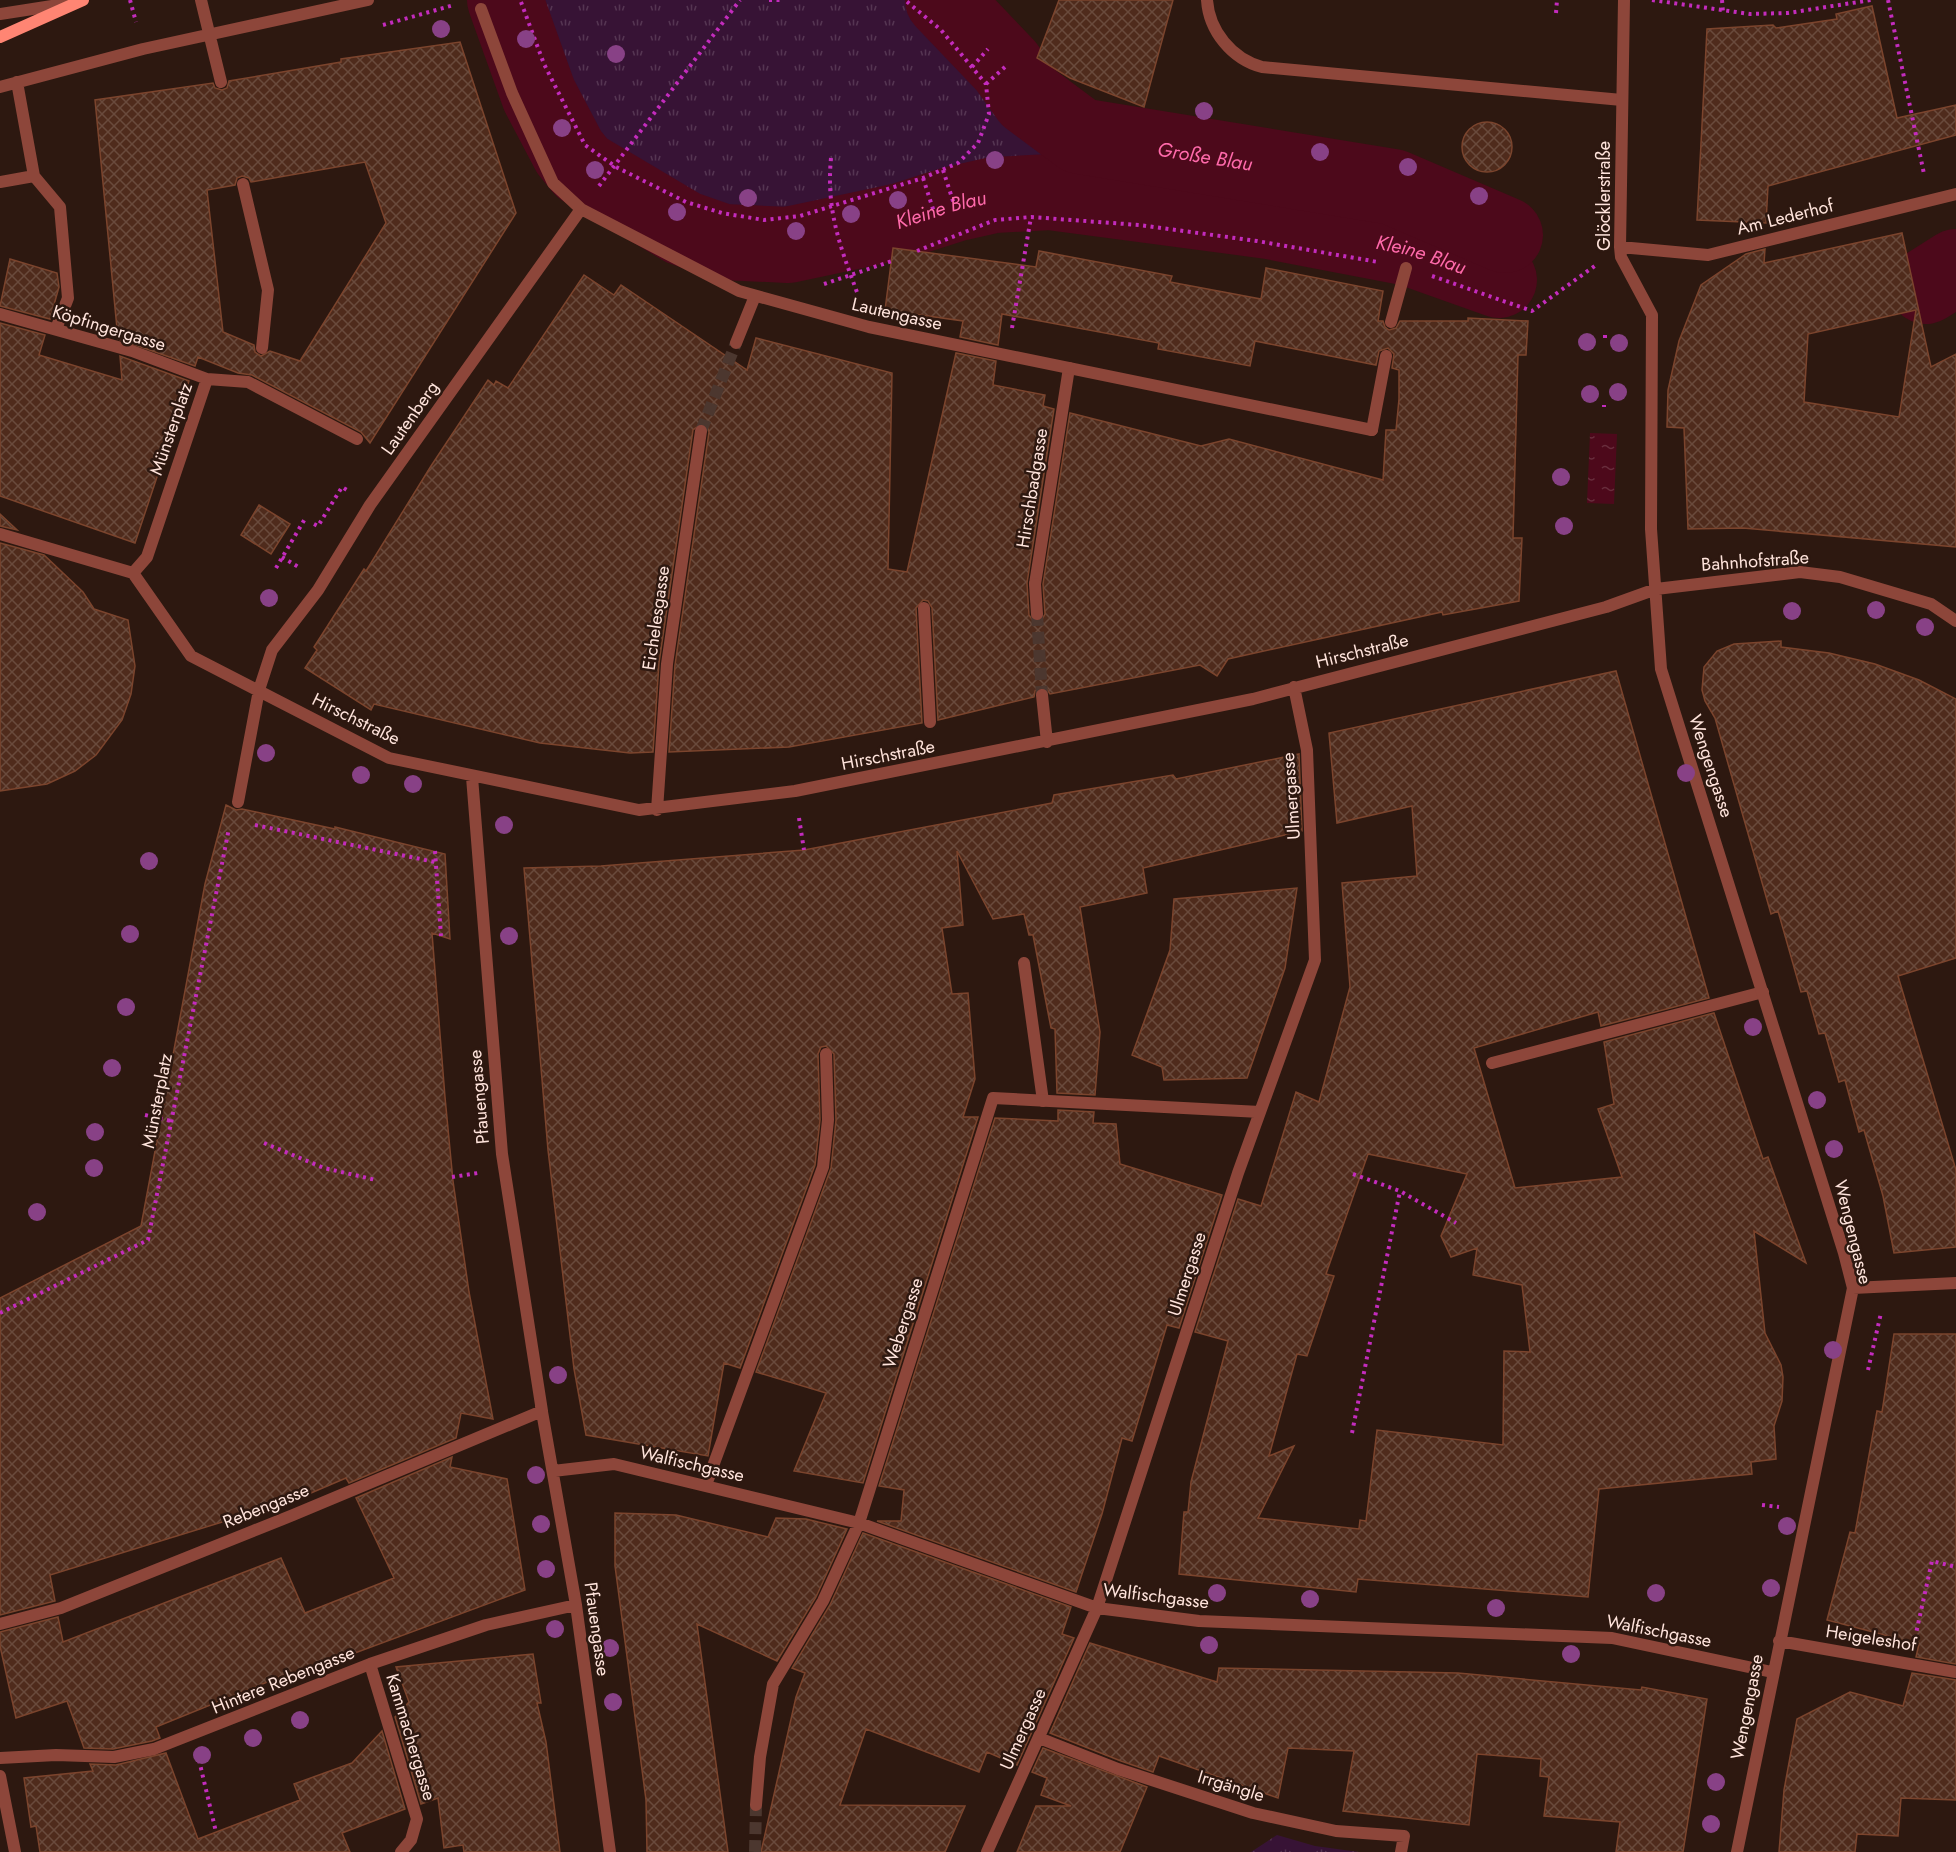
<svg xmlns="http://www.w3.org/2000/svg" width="1956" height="1852" viewBox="0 0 1956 1852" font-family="Jost,sans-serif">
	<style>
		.park { fill: url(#park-tufts) }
		.water { fill: url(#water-ripples) }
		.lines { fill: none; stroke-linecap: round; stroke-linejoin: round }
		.river { stroke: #4d091b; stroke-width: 76 }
		.building { fill: url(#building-cross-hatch); stroke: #7b442d; stroke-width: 1.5; fill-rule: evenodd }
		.street-tunnel { stroke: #4c372f; stroke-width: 12; stroke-dasharray: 12 6; stroke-linecap: butt }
		.path { stroke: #c32cbd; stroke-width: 4; stroke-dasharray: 3 4.5; stroke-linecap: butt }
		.lane { stroke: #8d463a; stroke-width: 12 }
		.street { stroke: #8d463a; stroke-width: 12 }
		.secondary { stroke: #ff8573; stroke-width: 12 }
		.tree { fill: #884186 }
		.labels { text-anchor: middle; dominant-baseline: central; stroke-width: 5; stroke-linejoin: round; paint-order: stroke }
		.street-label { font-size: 18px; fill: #ffe4dc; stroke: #2d1810 }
		.water-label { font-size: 20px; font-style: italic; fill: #ff6aab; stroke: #2d1810 }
	</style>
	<defs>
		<pattern id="park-tufts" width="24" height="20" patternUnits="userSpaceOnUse" patternTransform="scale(1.5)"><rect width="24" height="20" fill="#371335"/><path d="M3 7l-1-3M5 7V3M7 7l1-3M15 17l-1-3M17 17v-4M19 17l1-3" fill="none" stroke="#553552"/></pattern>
		<pattern id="water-ripples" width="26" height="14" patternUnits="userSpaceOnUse" patternTransform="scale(1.5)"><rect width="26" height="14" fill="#4d091b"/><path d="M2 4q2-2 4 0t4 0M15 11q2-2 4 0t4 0" fill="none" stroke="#682d3c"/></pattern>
		<pattern id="building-cross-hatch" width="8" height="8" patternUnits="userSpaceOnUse" patternTransform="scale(1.5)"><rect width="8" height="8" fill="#4f2b1c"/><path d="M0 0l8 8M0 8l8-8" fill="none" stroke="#694a3c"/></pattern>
	</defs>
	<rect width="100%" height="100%" fill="#2d1810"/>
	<path class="park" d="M534 0H926L1000 89 1030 116 1092 158 1091 173 981 182 784 236 684 218 624 182 581 146 540 63 519 3Z
		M1277 1835 1315 1846 1359 1852H1251Z"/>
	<path class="water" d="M1590 433 1617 434 1614 504 1587 503Z"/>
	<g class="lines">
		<g class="river">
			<path id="s1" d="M505 0 539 95 569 152 582 168 683 228 723 242 788 245 901 221 954 204 994 195 1050 192 1269 221 1409 248 1499 280"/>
			<path id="s2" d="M943 0 1006 66 1029 98 1080 136 1393 187 1505 235"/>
			<path d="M1926 286 1956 267"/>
		</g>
	</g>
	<path class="building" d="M1059 0H1173L1144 107 1070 78 1037 58Z
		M1872 6 1897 118 1956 105V135L1768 186 1766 223 1697 220 1707 29 1773 25 1776 28 1837 19 1836 14Z
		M460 42 516 213 370 443 361 432 252 375 238 373 198 357 195 366 118 339 95 100 213 83 215 88 222 90 227 88 229 81 341 62V59ZM365 162 386 223 300 361 270 351 261 356 255 352 254 345 223 332 207 190 235 185 237 178 242 176 249 178 251 182Z
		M1462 147a25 25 0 1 1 50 0a25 25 0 1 1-50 0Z
		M1902 233 1931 367 1956 354V547L1743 528 1688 529 1684 428 1667 427 1668 390 1679 341 1701 285 1746 254 1765 249 1764 263ZM1916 310 1899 417 1804 402 1808 334Z
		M893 248 1036 267 1039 251 1172 276 1170 282 1261 299 1266 268 1383 291 1378 321H1383L1385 327 1389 330 1396 328 1400 321H1468V318L1528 321 1526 355H1518L1513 538H1522L1519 601 1443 615 1442 612 1228 659 1217 676 1200 665 1050 694 1046 688 1041 687 1035 691 1034 697 938 720 932 608 928 601 923 600 916 608 922 723 789 747 669 752 675 665 709 432 707 425 702 423 693 430 659 663 653 752 630 753 540 743 374 704 371 710 305 668 317 650 314 647 364 569 366 571 431 466 488 380 494 385 496 381 508 388 584 275 614 295 621 285 747 370 756 338 892 373 888 569 907 572 956 353 996 361 993 385 1045 395 1043 406 1054 409 1027 583 1029 615 1034 622 1041 621 1045 614 1043 584 1070 413 1201 446 1229 439 1383 480 1386 430H1396L1399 399V370L1392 368 1394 354 1388 348 1379 351 1376 365 1255 341 1250 366 1158 349 1159 343 1002 314 998 345 960 337 963 321 885 310Z
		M10 259 57 273 59 287 50 319 0 306Z
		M0 323 45 335 39 355 122 380 120 356 189 381 135 543 0 496Z
		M259 505 290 524 271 554 241 535Z
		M0 514 17 530 0 526Z
		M0 543 44 555 83 592 94 609 128 620 135 666 131 694 122 720 96 755 75 771 47 784 0 791Z
		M1781 641V647L1829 653 1875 664 1919 680 1956 699V958L1898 976 1956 1170V1247L1894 1253 1883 1196 1864 1130 1859 1132 1845 1080 1839 1082 1825 1033 1819 1034 1807 991 1801 992 1778 911 1771 914 1715 718 1705 701 1702 690 1704 667 1717 651 1734 644Z
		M1616 671 1709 998 1601 1026 1598 1012 1474 1048 1515 1188 1622 1177 1598 1109 1614 1104 1604 1042 1714 1013 1763 1159 1768 1157 1806 1263 1754 1231 1765 1333 1781 1365 1783 1377 1782 1401 1774 1426 1776 1459 1751 1462 1752 1474 1599 1489 1588 1597 1358 1579 1356 1592 1179 1574 1184 1512H1188L1191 1482 1228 1341 1195 1332 1238 1199 1261 1206 1296 1092 1319 1102 1350 987 1342 883 1417 876 1412 806 1337 823 1329 733ZM1368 1154 1467 1174 1441 1236 1451 1257 1477 1248 1473 1275 1522 1285 1530 1352 1504 1351 1503 1445 1377 1430 1366 1521 1360 1520 1359 1529 1258 1518 1294 1446 1269 1456 1297 1354 1307 1356 1334 1276 1326 1274Z
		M1299 754 1302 831 1143 868 1147 893 1080 907 1100 1032 1095 1095 1057 1093 1055 1029 1051 1028 1033 935H1029L1024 914 993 919 957 851 963 925 942 928 952 994 968 993 975 1079 963 1117H978L863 1483 794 1471 826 1393 756 1372 831 1168 836 1120 834 1054 826 1046 821 1047 818 1054 820 1120 815 1165 740 1368 724 1363 708 1456 586 1435 574 1369 548 1150 524 868 601 866 804 850 1052 803 1054 795 1173 775 1176 779Z
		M226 805 236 810 242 809 335 829V827L445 854 450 939 432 933 445 1097 453 1181 469 1292 493 1419 461 1413 456 1438 349 1483 346 1478 297 1499 50 1575 55 1601 0 1615V1298L141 1226 205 884Z
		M1297 888 1285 968 1247 1078 1164 1080 1162 1067 1132 1055 1170 950 1174 899Z
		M1058 1110 1094 1112 1093 1123 1116 1124 1120 1164 1222 1195 1179 1328 1167 1325 1132 1441 1122 1438 1102 1514 1076 1592 877 1521H901L904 1490 879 1486 995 1118 1058 1121Z
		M1894 1334H1956V1664L1916 1657 1919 1644 1827 1620 1850 1532 1855 1533 1877 1411 1882 1412Z
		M452 1457 450 1467 507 1479 525 1590 293 1676 292 1672 156 1727 160 1738 152 1741 113 1749 84 1748 67 1701 16 1718 0 1646V1632L58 1617 63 1642 281 1558 305 1613 394 1578 356 1498Z
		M615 1513 676 1515 768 1537 776 1518 806 1519 847 1529 816 1597 777 1661 697 1624 728 1852H647L646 1800 615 1566Z
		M863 1533 1071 1607 1062 1634 1074 1638 1017 1765 987 1752 979 1772 866 1729 840 1805 965 1806 945 1852H761L796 1697 805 1673 792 1668 830 1605Z
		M1090 1643 1217 1682 1219 1668 1458 1673 1641 1690 1642 1687 1707 1699 1683 1852H1616L1620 1822 1544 1816 1549 1777 1540 1776 1541 1759 1477 1754 1469 1825 1343 1811 1354 1751 1288 1748 1278 1798 1159 1756 1153 1772 1121 1761 1050 1733Z
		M533 1654 541 1703H537L546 1742 560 1852H464L463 1845 444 1848 438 1798 421 1804 395 1717 409 1702 396 1667Z
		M1912 1673 1956 1680V1800L1901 1798 1898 1836 1857 1834 1855 1852H1779L1784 1790 1797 1719 1850 1692 1903 1706Z
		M382 1731 405 1809 342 1833 350 1852H40L36 1826 31 1827 24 1778 93 1771 90 1764 116 1765 166 1753 198 1839 300 1800 294 1784 352 1763Z
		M1043 1748 1147 1787 1120 1852H1017L1036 1806H1071L1041 1795 1047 1778 1032 1772Z"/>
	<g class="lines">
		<path class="street-tunnel" d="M701 431 736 343
			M1037 614 1042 695
			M755 1852 756 1805"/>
		<path class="path" d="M130 0 136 22
			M769 0H784
			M1652 0 1750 14 1788 13 1871 0
			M1722 0 1723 12
			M1888 0 1924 174
			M521 2 544 64 585 145 616 167 686 202 722 213 764 220 800 216 923 178 958 163 978 143 989 114 986 84 941 30 905 0
			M1556 13 1557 0
			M383 25 454 5
			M972 67 988 49
			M986 84 1006 66
			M831 158C826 211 840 246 858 295
			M943 170 954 204
			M923 178 934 212
			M599 186 740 0
			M917 251 995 220 1031 217 1139 225 1257 241 1378 262
			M1432 276 1532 311 1596 265
			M824 284 892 261
			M1012 328 1031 217
			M1605 338V335
			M1604 407V405
			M314 524 318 526 342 487 347 490
			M282 557 300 568
			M276 568 306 517
			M799 818 804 850
			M255 825 435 862
			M435 851 441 936
			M145 1115 171 1121
			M264 1143 324 1168 376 1180
			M1353 1174 1400 1191 1456 1223
			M452 1177 478 1173
			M0 1313 148 1240 229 828
			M1868 1370 1881 1313
			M1352 1433 1400 1191
			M1762 1505 1779 1507
			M1915 1638 1932 1561 1956 1567
			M199 1760 216 1832"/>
		<path class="lane" d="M201 0 221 82
			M1207 0C1209 31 1232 59 1262 67L1622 100
			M0 14 71 3
			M0 87 143 49 368 0
			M34 176 60 207 68 298 56 329
			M0 182 34 176 17 82
			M243 184 268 290 262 348
			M1391 322 1406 268
			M736 343 755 296
			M1372 430 1386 356
			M1035 584 1069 368
			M1024 963 1043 1101
			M1492 1063 1763 992"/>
		<path class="street" d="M1624 0 1620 247 1621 257 1652 315 1651 529 1661 669 1844 1253 1853 1288 1737 1852
			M481 9 512 93 553 183 581 209 739 291 869 327 1372 430
			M1620 247 1708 255 1956 194
			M0 314 132 351 207 379 248 382 357 439
			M0 534 133 573 191 656 389 758 639 810 795 791 1253 699 1606 607 1656 589 1800 572 1840 577 1931 604 1956 621
			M133 573 147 557 207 379
			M1035 584 1037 614
			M924 608 930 722
			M1042 695 1047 742
			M472 777 502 1154 542 1411
			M238 802 259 690 272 650 318 590 370 505 581 209
			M657 810 667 664 701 431
			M1853 1288 1956 1283
			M541 1406 576 1605 610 1852
			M553 1471 614 1464 859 1523 1097 1608 1199 1621 1612 1638 1772 1672
			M706 1485 823 1167 828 1120 826 1054
			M0 1624 61 1608 293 1515 542 1411
			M1779 1641 1956 1672
			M370 1664 417 1819 411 1840 401 1852
			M1039 1738 1118 1769 1253 1813 1336 1831 1404 1836 1401 1852
			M0 1758 56 1755 114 1757 154 1749 370 1664 486 1625 576 1605
			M0 1776 15 1852
			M756 1805 760 1757 773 1684 823 1601 859 1523 993 1098 1260 1112
			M987 1852 1097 1608 1238 1173 1315 960 1307 750 1294 687"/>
		<path class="secondary" d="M0 37 83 0"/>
	</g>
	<g class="tree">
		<circle cx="441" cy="29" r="9"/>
		<circle cx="526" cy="39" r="9"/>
		<circle cx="616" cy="54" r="9"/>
		<circle cx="1204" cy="111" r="9"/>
		<circle cx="562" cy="128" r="9"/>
		<circle cx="1320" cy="152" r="9"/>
		<circle cx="995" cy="160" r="9"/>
		<circle cx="1408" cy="167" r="9"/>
		<circle cx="595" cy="170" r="9"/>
		<circle cx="1479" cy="196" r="9"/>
		<circle cx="748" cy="198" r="9"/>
		<circle cx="898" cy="200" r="9"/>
		<circle cx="677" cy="212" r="9"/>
		<circle cx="851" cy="214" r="9"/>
		<circle cx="796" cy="231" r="9"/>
		<circle cx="1587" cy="342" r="9"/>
		<circle cx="1619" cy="343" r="9"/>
		<circle cx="1618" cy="392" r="9"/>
		<circle cx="1590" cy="394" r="9"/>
		<circle cx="1561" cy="477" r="9"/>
		<circle cx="1564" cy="526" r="9"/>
		<circle cx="269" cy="598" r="9"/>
		<circle cx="1876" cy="610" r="9"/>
		<circle cx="1792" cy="611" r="9"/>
		<circle cx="1925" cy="627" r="9"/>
		<circle cx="266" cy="753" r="9"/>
		<circle cx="1686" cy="773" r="9"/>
		<circle cx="361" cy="775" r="9"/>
		<circle cx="413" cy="784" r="9"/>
		<circle cx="504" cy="825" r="9"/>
		<circle cx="149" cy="861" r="9"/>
		<circle cx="130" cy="934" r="9"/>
		<circle cx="509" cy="936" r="9"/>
		<circle cx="126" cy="1007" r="9"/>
		<circle cx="1753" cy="1027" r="9"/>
		<circle cx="112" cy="1068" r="9"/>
		<circle cx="1817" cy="1100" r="9"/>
		<circle cx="95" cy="1132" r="9"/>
		<circle cx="1834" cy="1149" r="9"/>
		<circle cx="94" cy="1168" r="9"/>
		<circle cx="37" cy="1212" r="9"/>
		<circle cx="1833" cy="1350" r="9"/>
		<circle cx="558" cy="1375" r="9"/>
		<circle cx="536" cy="1475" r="9"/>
		<circle cx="541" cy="1524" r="9"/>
		<circle cx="1787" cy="1526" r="9"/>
		<circle cx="546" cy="1569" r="9"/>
		<circle cx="1771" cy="1588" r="9"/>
		<circle cx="1217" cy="1593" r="9"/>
		<circle cx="1656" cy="1593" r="9"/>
		<circle cx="1310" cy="1599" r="9"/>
		<circle cx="1496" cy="1608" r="9"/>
		<circle cx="555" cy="1629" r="9"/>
		<circle cx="1209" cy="1645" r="9"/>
		<circle cx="610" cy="1648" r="9"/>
		<circle cx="1571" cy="1654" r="9"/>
		<circle cx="613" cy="1702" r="9"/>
		<circle cx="300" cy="1720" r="9"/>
		<circle cx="253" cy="1738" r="9"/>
		<circle cx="202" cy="1755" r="9"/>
		<circle cx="1716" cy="1782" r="9"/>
		<circle cx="1711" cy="1824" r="9"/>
	</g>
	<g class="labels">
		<g class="street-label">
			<text transform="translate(1604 196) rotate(-90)">Glöcklerstraße</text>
			<text transform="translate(1785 217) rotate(-14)">Am Lederhof</text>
			<text transform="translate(897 314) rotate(13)">Lautengasse</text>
			<text transform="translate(109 328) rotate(17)">Köpfingergasse</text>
			<text transform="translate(410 418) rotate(-55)">Lautenberg</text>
			<text transform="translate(171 429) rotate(-71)">Münsterplatz</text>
			<text transform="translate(1032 488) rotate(-81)">Hirschbadgasse</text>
			<text transform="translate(1755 561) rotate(-4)">Bahnhofstraße</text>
			<text transform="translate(656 618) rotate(-82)">Eichelesgasse</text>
			<text transform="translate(1362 651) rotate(-14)">Hirschstraße</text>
			<text transform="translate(356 719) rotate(26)">Hirschstraße</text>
			<text transform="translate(888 755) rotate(-11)">Hirschstraße</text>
			<text transform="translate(1711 766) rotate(72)">Wengengasse</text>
			<text transform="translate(1291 796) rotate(-94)">Ulmergasse</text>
			<text transform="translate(479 1097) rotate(-95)">Pfauengasse</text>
			<text transform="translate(157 1101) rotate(-79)">Münsterplatz</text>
			<text transform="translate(1853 1232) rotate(76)">Wengengasse</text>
			<text transform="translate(1187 1274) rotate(-72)">Ulmergasse</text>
			<text transform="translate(903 1323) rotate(-72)">Webergasse</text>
			<text transform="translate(692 1464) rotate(13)">Walfischgasse</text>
			<text transform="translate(266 1506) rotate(-22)">Rebengasse</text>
			<text transform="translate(1156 1596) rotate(7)">Walfischgasse</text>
			<text transform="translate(597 1629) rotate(82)">Pfauengasse</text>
			<text transform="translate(1659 1631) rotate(11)">Walfischgasse</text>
			<text transform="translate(1871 1638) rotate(9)">Heigeleshof</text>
			<text transform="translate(283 1680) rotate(-22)">Hintere Rebengasse</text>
			<text transform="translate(1747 1707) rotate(-79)">Wengengasse</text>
			<text transform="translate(1023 1729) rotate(-66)">Ulmergasse</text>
			<text transform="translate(411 1737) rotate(73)">Kammachergasse</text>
			<text transform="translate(1231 1786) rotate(17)">Irrgängle</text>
		</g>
		<g class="water-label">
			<text stroke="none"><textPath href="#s2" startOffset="321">Große Blau</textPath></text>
			<text stroke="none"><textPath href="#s1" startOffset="568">Kleine Blau</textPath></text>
			<text stroke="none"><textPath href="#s1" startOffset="1056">Kleine Blau</textPath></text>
		</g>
	</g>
</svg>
